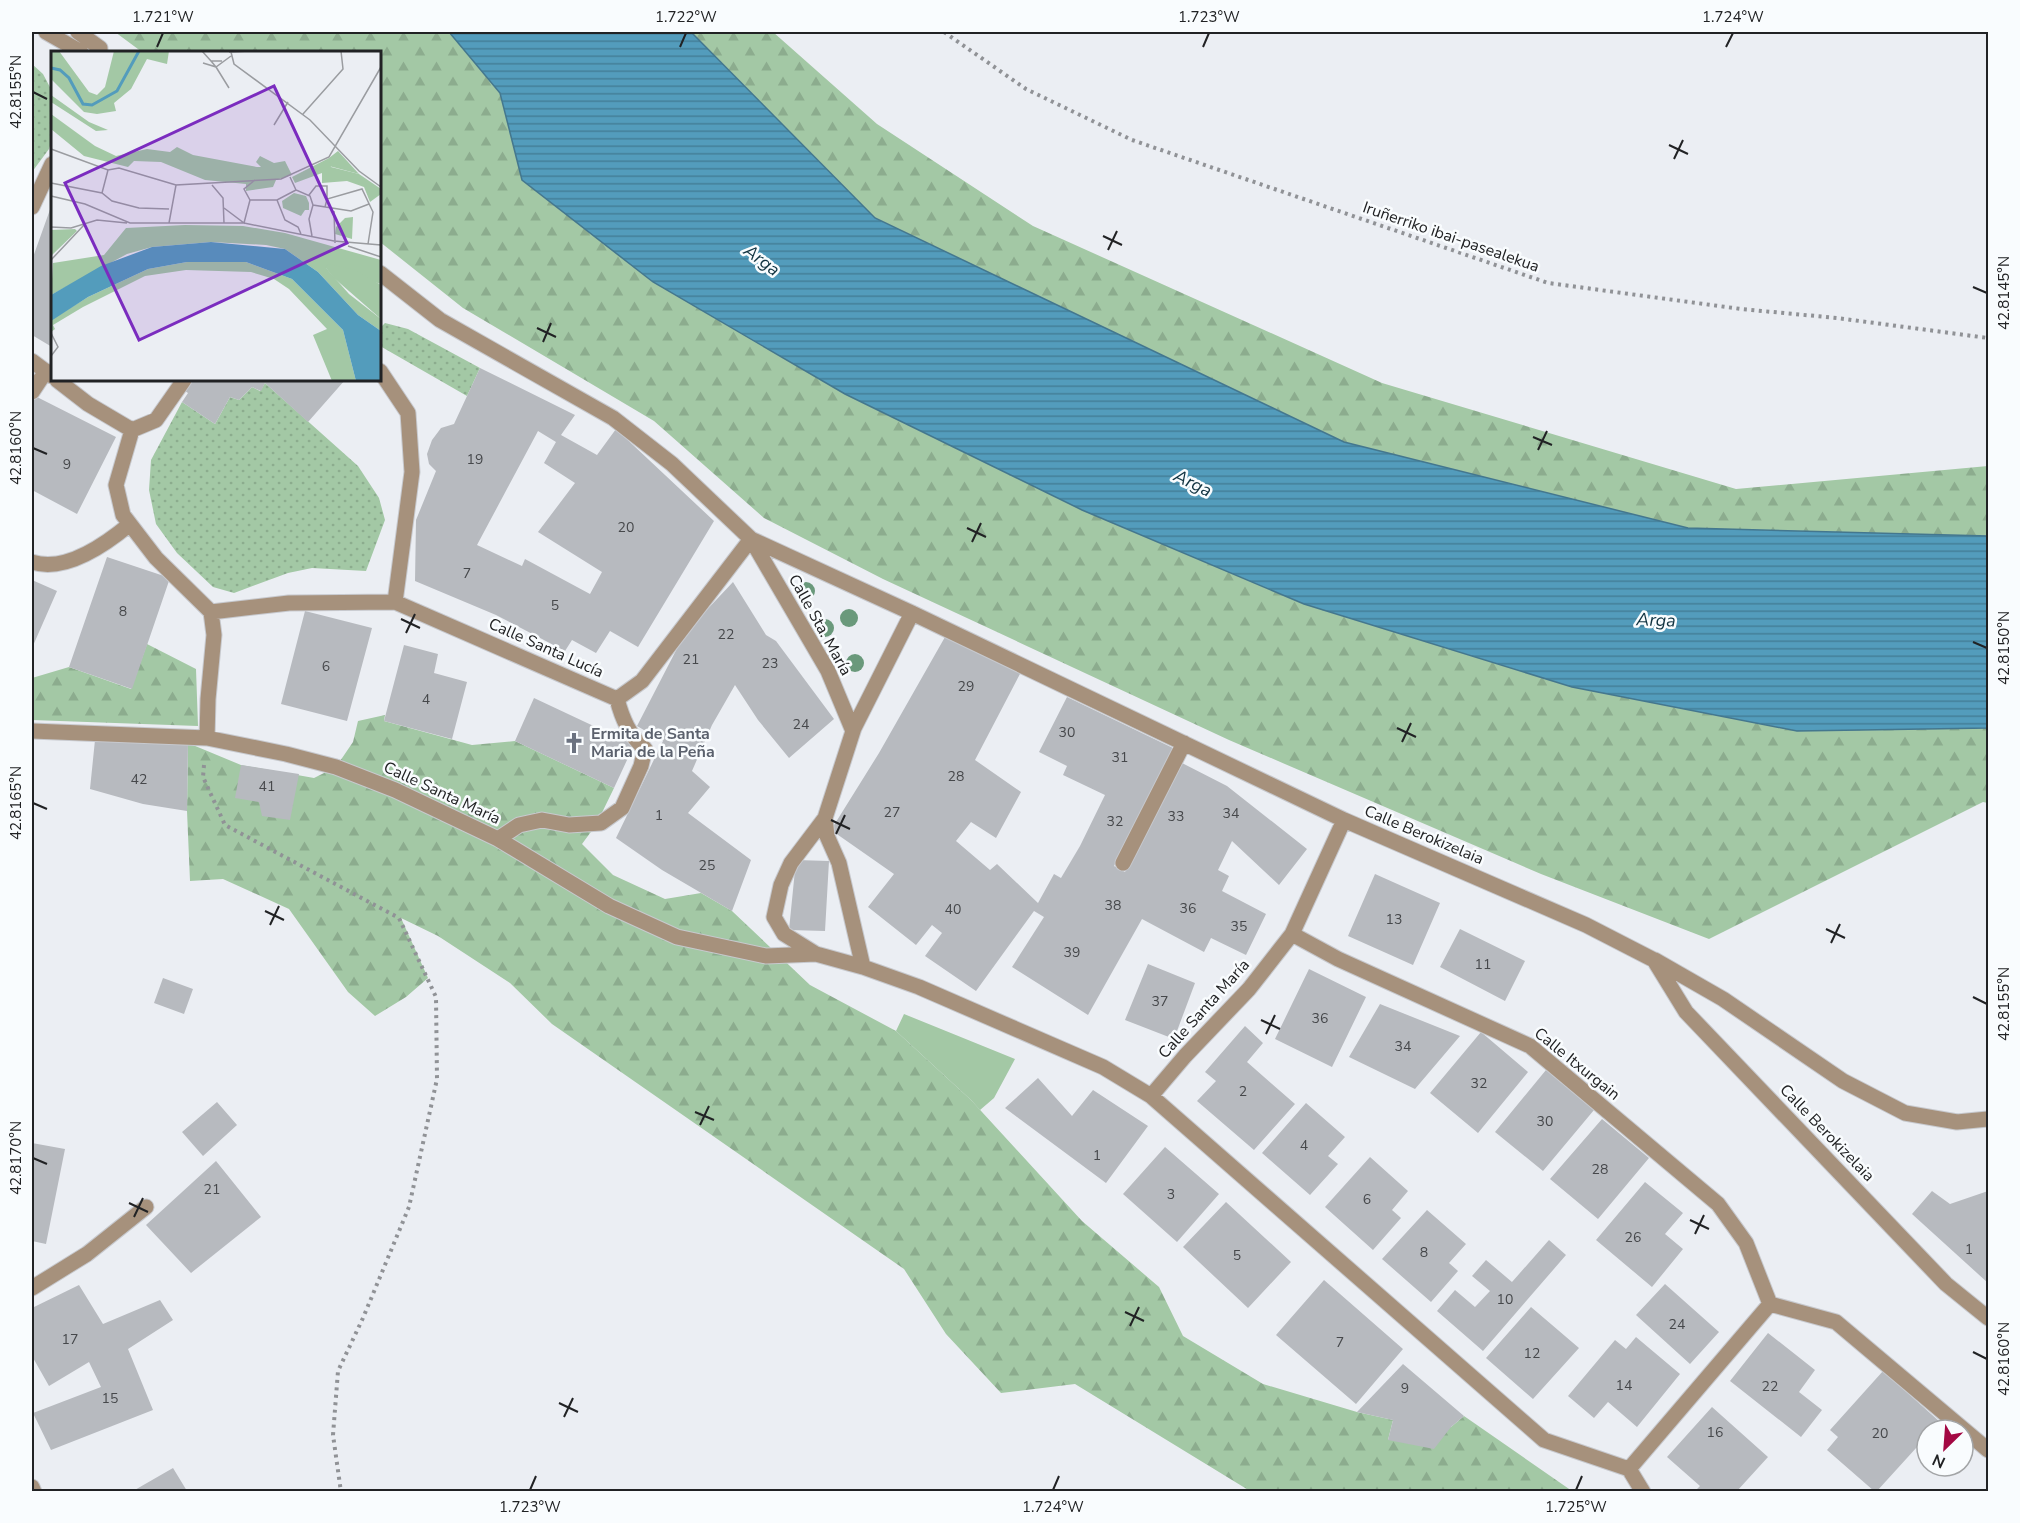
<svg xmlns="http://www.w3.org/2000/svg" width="2020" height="1523" viewBox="0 0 2020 1523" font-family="'Nunito Sans',sans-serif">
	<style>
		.grass { fill: url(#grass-dots) }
		.forest { fill: url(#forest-firs) }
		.green { fill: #a3c8a5 }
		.water { fill: url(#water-rules); stroke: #44778e; stroke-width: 1.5 }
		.building { fill: #b7babf; fill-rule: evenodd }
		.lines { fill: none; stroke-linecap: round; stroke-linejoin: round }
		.minor-casing { stroke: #c7c9ce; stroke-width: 17 }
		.path { stroke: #909296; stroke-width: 4; stroke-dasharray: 3 4.5; stroke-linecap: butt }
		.minor { stroke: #a6917c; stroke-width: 15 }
		.tree { fill: #6a997b }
		.ticks { fill: none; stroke: #212224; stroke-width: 2 }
		.labels { text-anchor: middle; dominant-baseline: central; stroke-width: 5; stroke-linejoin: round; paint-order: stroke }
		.number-label { font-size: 14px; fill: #46484b }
		.street-label { font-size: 16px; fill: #212224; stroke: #f9fcfe }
		.worship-label { font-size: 16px; font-weight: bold; fill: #5b616d; stroke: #f9fcfe; text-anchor: start }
		.water-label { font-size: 18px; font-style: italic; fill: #113341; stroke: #f9fcfe }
		.inset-river { fill: none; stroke: #539cbc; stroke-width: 3 }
		.inset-road { fill: none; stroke: #9a9ca0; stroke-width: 1.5 }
		.view { fill: #7b2cbf; fill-opacity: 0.15; stroke: #7b2cbf; stroke-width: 3 }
		.inset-edge { fill: none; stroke: #212224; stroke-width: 3 }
		.neatline { fill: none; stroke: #212224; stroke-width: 2 }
		.ticks-label { font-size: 15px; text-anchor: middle; fill: #212224 }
	</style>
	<defs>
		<pattern id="grass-dots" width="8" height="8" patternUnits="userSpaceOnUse" patternTransform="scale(1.5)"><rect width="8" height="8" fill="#a3c8a5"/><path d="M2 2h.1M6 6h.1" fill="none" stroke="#8cac8e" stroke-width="1.8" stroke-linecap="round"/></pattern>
		<pattern id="forest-firs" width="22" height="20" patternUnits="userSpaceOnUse" patternTransform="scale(1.5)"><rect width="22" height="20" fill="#a3c8a5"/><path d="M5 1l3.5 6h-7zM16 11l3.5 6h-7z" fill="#8cac8e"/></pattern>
		<pattern id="water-rules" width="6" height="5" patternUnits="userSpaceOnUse" patternTransform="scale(1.5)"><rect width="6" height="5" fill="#539cbc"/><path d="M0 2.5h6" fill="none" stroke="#447f99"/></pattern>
	</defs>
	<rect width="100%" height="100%" fill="#ebeef3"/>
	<path class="grass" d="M32 64 43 74 52 91V139L49 149 32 172Z
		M385 323 408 329 480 368 467 396 380 346V328Z
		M265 383 358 466 379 498 385 520 366 571 312 568 288 573 234 593 213 587 177 553 156 524 149 490 151 460 182 402 215 424 230 397 239 400 252 387 260 391Z"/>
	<path class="forest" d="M115 32H449L500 93 522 180 653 282 845 394 1082 510 1304 604 1572 687 1797 731 1988 728V803L1983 802 1709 939 1541 874 1229 740 883 579 764 518 654 421 463 308 380 242V52H142Z
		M691 32H773L877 124 1033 226 1382 383 1736 489 1988 466V536L1688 528 1344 442 875 218Z
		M147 644 196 669 198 726 32 720V678L69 667 131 689Z
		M385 715 384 721 472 745 515 741 614 788 596 825 582 844 613 875 665 899 701 893 732 911 810 985 896 1031 971 1100 1082 1221 1159 1287 1183 1336 1263 1384 1357 1412 1393 1420 1388 1440 1451 1427 1464 1416 1572 1491H1250L1075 1384 1001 1393 946 1334 904 1269 552 1024 510 983 438 936 401 918 428 978 406 997 375 1016 348 992 289 909 223 879 190 881 187 811 188 743 241 765 314 778 336 767 353 742 358 721Z"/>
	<path class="green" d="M904 1014 1015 1059 994 1098 980 1110 971 1100 896 1031Z"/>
	<path class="water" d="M449 32H691L875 218 1344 442 1688 528 1988 536V728L1797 731 1572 687 1304 604 1082 510 845 394 653 282 522 180 500 93Z"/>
	<path class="building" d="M52 204V347L32 335V260Z
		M480 368 575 415 561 435 597 455 616 429 714 521 638 647 610 631 596 653 572 640 565 651 496 615 415 581 416 520 436 471 429 464 427 454 432 440 441 428 454 424ZM538 431 556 442 544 463 575 483 538 532 602 572 590 594 525 559 522 566 477 545Z
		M189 380H345L308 422 265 383 261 391 252 387 239 400 230 397 215 424 182 402 188 393 182 389Z
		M35 396 116 437 77 514 32 490V404Z
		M107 557 170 578 132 689 69 667Z
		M32 580 57 591 32 648Z
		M733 582 766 635 776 641 834 719 789 758 758 720 735 685 712 725 692 771 710 787 688 813 751 860 732 911 662 870 616 838 663 741 637 726 685 633Z
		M305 611 372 628 347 721 281 704Z
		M945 637 1021 672 975 760 1021 792 996 838 971 822 956 841 990 870 997 864 1038 903 1054 874 1061 878 1080 846 1105 795 1063 775 1067 766 1039 752 1067 697 1173 748 1114 866 1125 872 1182 763 1227 786 1307 849 1279 885 1232 841 1218 870 1229 876 1222 891 1266 914 1246 955 1211 938 1204 952 1142 919 1088 1015 1012 967 1044 917 1034 911 976 991 925 956 942 933 932 925 916 945 868 907 894 874 831 830 879 753Z
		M404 645 438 654 434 673 467 682 452 739 384 721Z
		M534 698 634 745 614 788 515 741Z
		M95 740 188 743 187 811 143 804 90 789Z
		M241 765 299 774 290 820 262 816 259 802 235 798Z
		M796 860 829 861 825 931 789 930Z
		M1375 874 1440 903 1413 965 1348 936Z
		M1460 929 1525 961 1505 1001 1440 967Z
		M1148 964 1195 983 1174 1039 1125 1020Z
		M1309 969 1366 997 1332 1067 1275 1039Z
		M163 978 193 989 184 1014 154 1003Z
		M1380 1004 1460 1036 1415 1089 1349 1057Z
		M1245 1026 1263 1043 1247 1062 1295 1104 1254 1150 1197 1101 1216 1081 1205 1072Z
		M1481 1032 1528 1072 1478 1133 1430 1093Z
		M1546 1070 1594 1110 1543 1171 1495 1132Z
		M1038 1078 1072 1116 1093 1090 1148 1126 1106 1183 1005 1108Z
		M217 1102 237 1125 203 1156 182 1132Z
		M1306 1103 1345 1137 1328 1156 1338 1164 1310 1195 1262 1153Z
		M1602 1119 1649 1158 1598 1219 1550 1179Z
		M32 1143 65 1149 46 1244 32 1241Z
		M1165 1147 1219 1194 1177 1242 1123 1194Z
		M1370 1157 1408 1191 1392 1210 1401 1218 1373 1250 1325 1207Z
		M216 1161 261 1217 191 1273 146 1225Z
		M1645 1182 1683 1213 1665 1234 1683 1249 1652 1287 1596 1240Z
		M1932 1191 1950 1204 1988 1191V1283L1912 1214Z
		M1226 1202 1291 1262 1248 1308 1183 1247Z
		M1427 1210 1466 1244 1449 1263 1458 1271 1431 1302 1382 1259Z
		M1549 1240 1566 1255 1483 1351 1437 1311 1455 1290 1475 1307 1490 1291 1472 1276 1486 1260 1512 1282Z
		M1324 1280 1403 1349 1356 1404 1276 1335Z
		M1665 1284 1719 1332 1690 1364 1636 1315Z
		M79 1285 103 1324 160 1300 173 1320 128 1349 153 1410 51 1450 33 1413 101 1387 89 1362 49 1386 32 1356V1308Z
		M1531 1307 1579 1348 1533 1399 1486 1358Z
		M1768 1333 1815 1370 1799 1392 1822 1410 1801 1437 1730 1381Z
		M1636 1337 1680 1374 1637 1427 1608 1402 1594 1418 1568 1396 1615 1340 1626 1349Z
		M1403 1364 1464 1416 1451 1427 1434 1449 1388 1440 1393 1420 1357 1412Z
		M1883 1371 1940 1422 1933 1430H1927V1436L1877 1491H1874L1827 1450 1838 1437 1830 1430Z
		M1712 1407 1768 1457 1737 1491H1695L1700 1486 1667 1457Z
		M173 1468 187 1491H133Z"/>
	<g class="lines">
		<defs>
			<path id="minor" d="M46 32 81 52
				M78 32 100 48V52
				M32 207 52 164
				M380 273 440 320 613 418 672 464 751 539 912 613 1344 820 1586 925 1654 960 1686 1012 1946 1284 1988 1318
				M32 361 52 376
				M380 371 408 413 412 472 395 602
				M57 380 88 404 132 430 116 485 123 515 156 558 211 612 214 635 208 699 207 738
				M32 392 46 371
				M132 430 156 420 184 380
				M32 562C65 573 106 544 130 524
				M211 612 289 603 395 602 617 699
				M617 699 642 681 751 539 828 671 853 731
				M32 731 207 738 286 754 336 767 395 790 498 839 609 906 677 937 766 956 816 954 863 967 919 987 1103 1067 1151 1096 1185 1056 1249 989 1292 934 1344 820
				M498 839 519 825 542 820 569 825 601 823 622 808 641 766 645 749C629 735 622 718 617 699
				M1123 863 1184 743
				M1292 934 1338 959 1530 1046 1718 1204 1746 1243 1770 1304 1836 1322 1988 1450
				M816 954 784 934 774 917 781 885 791 863 825 818
				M1655 960 1723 999 1843 1081 1905 1113 1957 1122 1988 1119
				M863 967 839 863 827 836 825 818 854 728 912 613
				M1151 1096 1544 1440 1629 1469 1643 1492
				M32 1288 87 1254 146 1207
				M1629 1469 1770 1304
				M32 1487 34 1492"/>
		</defs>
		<use href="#minor" class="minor-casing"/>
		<path class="path" d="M944 32 1026 89 1132 140 1548 283 1741 309 1837 318 1988 338
			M204 765 203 777 225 825 399 918 436 997 437 1079 409 1207 363 1318 338 1371 333 1435 341 1492"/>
		<use href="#minor" class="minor"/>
	</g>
	<g class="tree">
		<circle cx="806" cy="591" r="9"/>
		<circle cx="849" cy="618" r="9"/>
		<circle cx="825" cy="628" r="9"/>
		<circle cx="855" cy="663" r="9"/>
	</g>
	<path class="ticks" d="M157 47 163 33M680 47 686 33M1203 47 1209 33M1726 47 1733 33M33 92 47 99M1669 145 1688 154M1674 159 1683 140M1103 236 1122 245M1108 250 1117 231M1973 287 1987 293M537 328 556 337M543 342 551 323M1533 437 1552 445M33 448 47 454M1538 450 1547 431M967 528 986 537M972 542 981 523M401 619 420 628M406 633 415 614M1973 642 1987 648M1397 728 1416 737M1402 742 1411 723M33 803 47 809M831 820 850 829M836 834 845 815M265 911 284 920M270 925 279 906M1826 929 1845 938M1831 943 1840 924M1973 997 1987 1004M1261 1020 1280 1029M1266 1034 1275 1015M695 1112 714 1120M700 1125 709 1106M33 1158 47 1164M129 1203 148 1212M134 1217 143 1198M1690 1220 1709 1229M1695 1234 1704 1215M1125 1312 1144 1321M1130 1326 1139 1307M1973 1352 1987 1359M559 1403 578 1412M564 1417 573 1398M530 1490 536 1476M1053 1490 1059 1476M1576 1490 1582 1476"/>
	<defs>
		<symbol id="church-bare" viewBox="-9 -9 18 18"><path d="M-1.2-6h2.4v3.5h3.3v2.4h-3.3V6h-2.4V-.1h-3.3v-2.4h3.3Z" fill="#6b7280" stroke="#f9fcfe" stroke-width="2.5" paint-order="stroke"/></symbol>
	</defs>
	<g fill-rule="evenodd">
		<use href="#church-bare" x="559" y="728" width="30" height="30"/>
	</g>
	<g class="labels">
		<g class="number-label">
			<text x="475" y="459">19</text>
			<text x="67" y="464">9</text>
			<text x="626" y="527">20</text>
			<text x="467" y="573">7</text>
			<text x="555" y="605">5</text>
			<text x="123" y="611">8</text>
			<text x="726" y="634">22</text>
			<text x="691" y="659">21</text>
			<text x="770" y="663">23</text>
			<text x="326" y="666">6</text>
			<text x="966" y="686">29</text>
			<text x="426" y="699">4</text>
			<text x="801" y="724">24</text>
			<text x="1067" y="732">30</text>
			<text x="1120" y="757">31</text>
			<text x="956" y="776">28</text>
			<text x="139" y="779">42</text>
			<text x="267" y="786">41</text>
			<text x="892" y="812">27</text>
			<text x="1231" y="813">34</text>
			<text x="659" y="815">1</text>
			<text x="1176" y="816">33</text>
			<text x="1115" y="821">32</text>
			<text x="707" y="865">25</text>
			<text x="1113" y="905">38</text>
			<text x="1188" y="908">36</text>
			<text x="953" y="909">40</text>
			<text x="1394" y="919">13</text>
			<text x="1239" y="926">35</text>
			<text x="1072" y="952">39</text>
			<text x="1483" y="964">11</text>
			<text x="1160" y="1001">37</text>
			<text x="1320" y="1018">36</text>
			<text x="1403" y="1046">34</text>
			<text x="1479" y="1083">32</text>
			<text x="1243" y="1091">2</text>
			<text x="1545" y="1121">30</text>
			<text x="1304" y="1145">4</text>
			<text x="1097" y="1155">1</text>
			<text x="1600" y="1169">28</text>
			<text x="212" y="1189">21</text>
			<text x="1171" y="1194">3</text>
			<text x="1367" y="1199">6</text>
			<text x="1633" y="1237">26</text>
			<text x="1969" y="1249">1</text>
			<text x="1424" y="1252">8</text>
			<text x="1237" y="1255">5</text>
			<text x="1505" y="1299">10</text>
			<text x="1677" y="1324">24</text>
			<text x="70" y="1339">17</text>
			<text x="1340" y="1342">7</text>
			<text x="1532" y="1353">12</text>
			<text x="1624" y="1385">14</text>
			<text x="1770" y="1386">22</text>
			<text x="1405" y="1388">9</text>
			<text x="110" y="1398">15</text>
			<text x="1715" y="1432">16</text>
			<text x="1880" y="1433">20</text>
		</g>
		<g class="street-label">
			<text transform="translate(1451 237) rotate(19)">Iruñerriko ibai-pasealekua</text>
			<text transform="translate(820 625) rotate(61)">Calle Sta. María</text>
			<text transform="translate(546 648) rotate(24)">Calle Santa Lucía</text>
			<text transform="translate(442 793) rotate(25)">Calle Santa María</text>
			<text transform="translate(1424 835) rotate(23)">Calle Berokizelaia</text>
			<text transform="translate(1204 1009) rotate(-48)">Calle Santa María</text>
			<text transform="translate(1577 1064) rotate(39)">Calle Itxurgain</text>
			<text transform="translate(1827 1133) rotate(46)">Calle Berokizelaia</text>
		</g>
		<g class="worship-label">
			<text x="591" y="734">Ermita de Santa<tspan x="591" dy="18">Maria de la Peña</tspan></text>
		</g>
		<g class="water-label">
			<text transform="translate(762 260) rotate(37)">Arga</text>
			<text transform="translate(1193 483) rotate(26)">Arga</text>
			<text transform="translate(1656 620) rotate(2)">Arga</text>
		</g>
	</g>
	<g transform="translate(51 51)">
		<rect width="330" height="330" fill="#ebeef3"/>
		<path d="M0 63 44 95 65 105H33L0 78ZM287 100 308 123 278 115V107ZM243 142 255 145 258 152V159H254L250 165 232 157 231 150ZM302 166 301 188 284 183 285 176 294 167Z" fill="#a3c8a5"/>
		<path d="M0 0H8L38 41 46 44 54 36 63 0H118L116 13 96 8 80 38 63 52 65 60 46 63 33 61 0 28ZM0 44 38 71 57 79 45 80 0 51ZM126 96 142 104 206 116H210L205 111 209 105 223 112 234 110 241 124 225 129 222 136 195 140V133L154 129 110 111 83 110 77 116 33 105H65L96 98 119 101ZM278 107 280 116 308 123 330 138V143L319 151 313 136 296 130 271 132V122L244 132 241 126ZM134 174 192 175 234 182 330 209V233L275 217 298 243 330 268V280L307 264 267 221 234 198 215 194 160 191 101 196 76 203 0 244 2 212 53 204 75 177ZM136 211H195L241 228 292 279 305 330H281L262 284 276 278 238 238 223 228 200 221 135 219 94 225 32 256 2 274 4 278 0 281V269L37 246 97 218Z" fill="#a3c8a5"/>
		<path d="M24 178 26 180 0 205V179ZM278 213 305 219 330 234V268L283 227 274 216Z" fill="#a3c8a5"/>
		<path d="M160 191 234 198 267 221 307 264 330 280V330H305L292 279 241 228 195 211H136L97 218 37 246 0 270V244L50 215 101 196Z" fill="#539cbc"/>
		<path class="inset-river" d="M0 17 9 19 18 27 32 53 41 54 66 40 88 0"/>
		<path class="inset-road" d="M151 0 160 10H171M178 1 199 0M180 1 183 13 259 69 308 120 330 136M160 10 165 16 180 5M152 12 165 16 178 37M252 63 292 18 290 0M223 74 237 51M0 98 57 119 68 117 125 134M239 126 245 139 259 145 262 154 300 160 318 153M204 129 193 138 199 149H226L245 139M0 132 51 142 61 150 88 157 118 158M161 134 172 147 173 172M51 142 57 119M258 144 265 135H276V148M0 145 34 153 79 172H193L283 190 330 194M226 149 234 169 247 176 250 183M274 156 276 148 311 138 322 161 317 193M173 157 193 172 199 149M283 160 284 192M118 172 125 134 230 128 278 106 330 16M0 176 20 177 46 169 76 172M261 185 258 168 262 154M297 195 330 206M0 209 33 174M0 282 7 296 0 305"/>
		<path class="view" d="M223 35 296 192 88 289 14 132Z"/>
		<rect width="330" height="330" class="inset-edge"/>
	</g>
	<rect width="2020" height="1523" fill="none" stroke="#f9fcfe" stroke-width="66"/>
	<g transform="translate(1945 1448) rotate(205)"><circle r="28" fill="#f9fcfe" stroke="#a3a5a7" stroke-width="1.5"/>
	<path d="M0-4.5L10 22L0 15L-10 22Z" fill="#a30843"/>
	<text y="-9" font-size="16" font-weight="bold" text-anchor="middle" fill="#212224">N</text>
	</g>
	<rect x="33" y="33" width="1954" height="1457" class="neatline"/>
	<g class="ticks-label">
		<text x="163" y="22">1.721°W</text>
		<text x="686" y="22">1.722°W</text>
		<text x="1209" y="22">1.723°W</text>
		<text x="1733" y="22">1.724°W</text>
		<text transform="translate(16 92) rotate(-90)" y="5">42.8155°N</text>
		<text transform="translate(2004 293) rotate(-90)" y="5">42.8145°N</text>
		<text transform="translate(16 448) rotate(-90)" y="5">42.8160°N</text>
		<text transform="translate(2004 648) rotate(-90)" y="5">42.8150°N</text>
		<text transform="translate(16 803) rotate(-90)" y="5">42.8165°N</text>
		<text transform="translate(2004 1004) rotate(-90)" y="5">42.8155°N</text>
		<text transform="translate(16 1158) rotate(-90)" y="5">42.8170°N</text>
		<text transform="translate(2004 1359) rotate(-90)" y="5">42.8160°N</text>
		<text x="530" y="1512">1.723°W</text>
		<text x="1053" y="1512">1.724°W</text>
		<text x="1576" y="1512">1.725°W</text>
	</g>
</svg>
